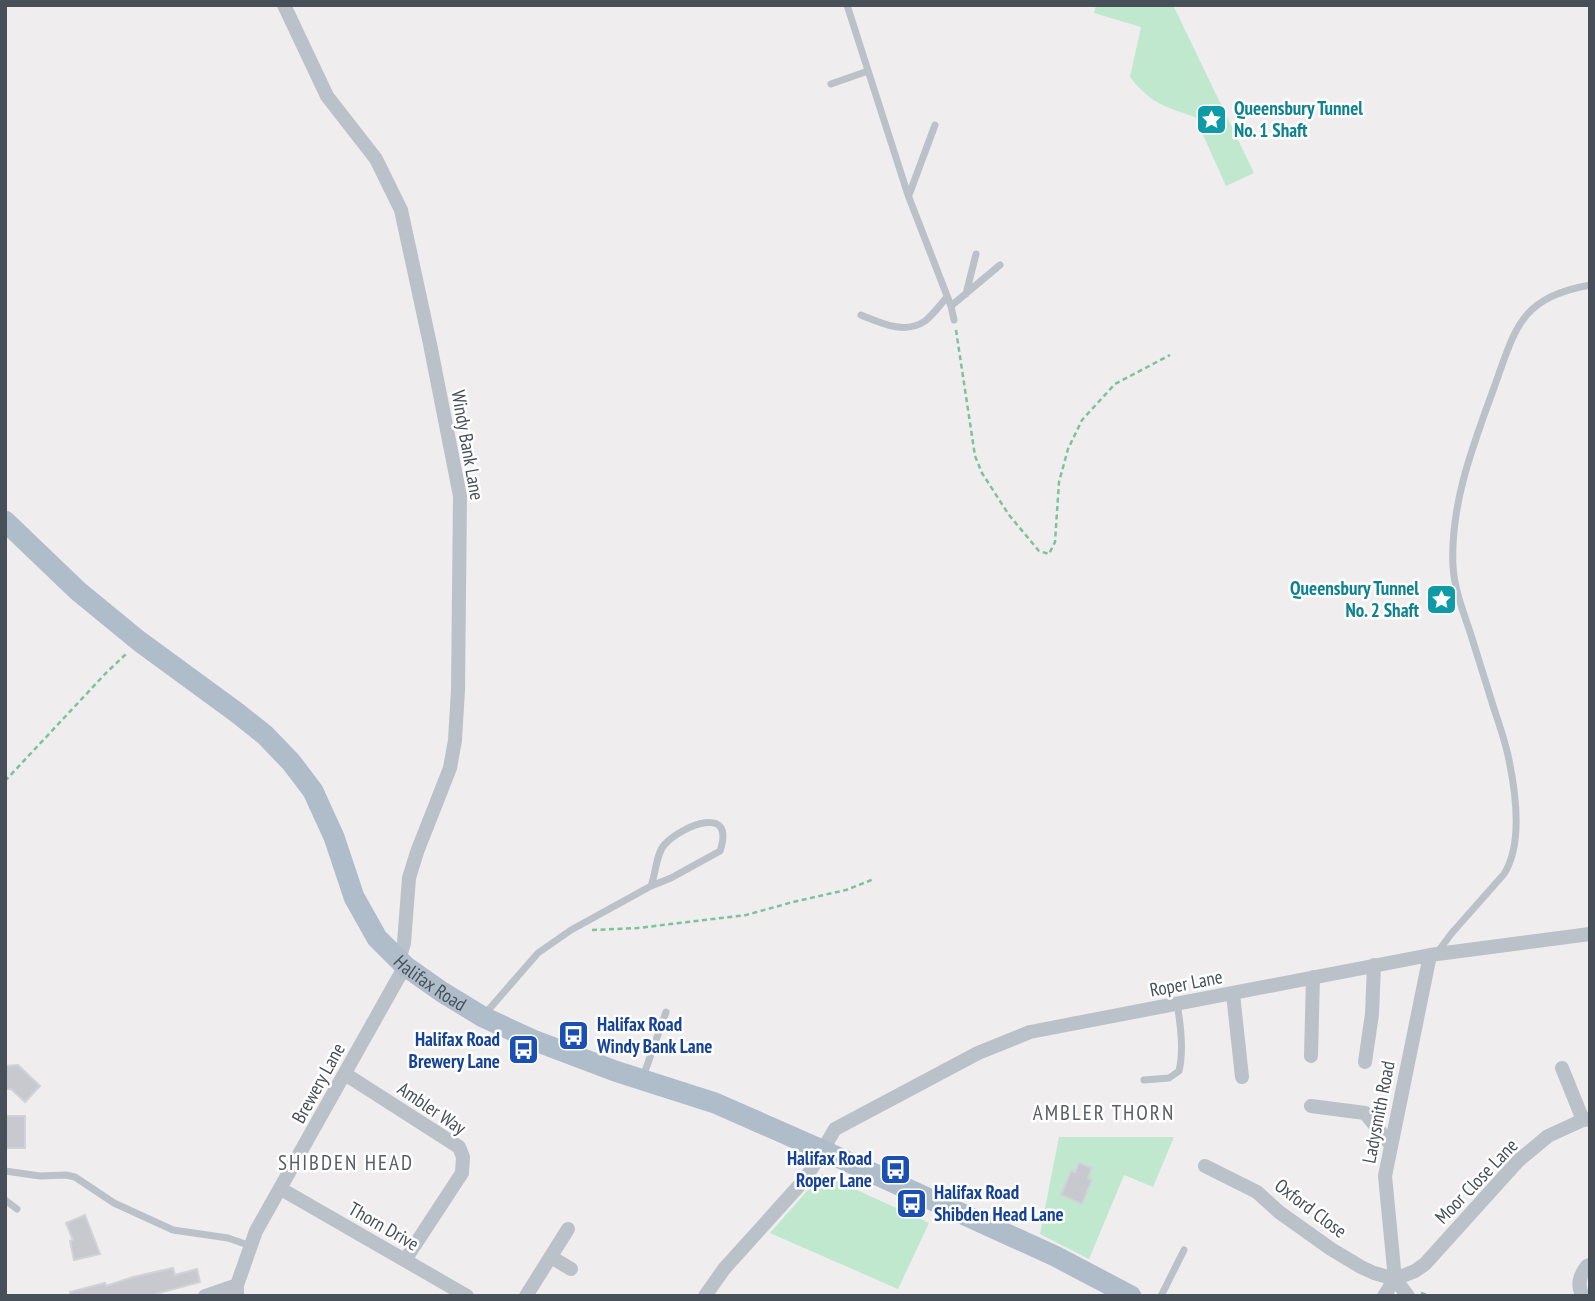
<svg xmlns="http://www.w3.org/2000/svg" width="1595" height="1301" viewBox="0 0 1595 1301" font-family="'PT Sans Narrow',sans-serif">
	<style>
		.green { fill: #bfe8cf; fill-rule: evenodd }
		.building { fill: #c7c9cf; stroke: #d1d3d8; stroke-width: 2 }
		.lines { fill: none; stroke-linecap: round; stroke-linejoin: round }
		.path { stroke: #7cc29e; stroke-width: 2.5; stroke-dasharray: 5 3.5; stroke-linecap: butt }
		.lane { stroke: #bac1c8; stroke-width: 7 }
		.street { stroke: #bac1c8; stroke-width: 14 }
		.primary { stroke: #afbcc9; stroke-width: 21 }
		.labels { text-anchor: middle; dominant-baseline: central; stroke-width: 5; stroke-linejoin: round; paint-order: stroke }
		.culture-label { font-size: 19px; font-weight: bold; fill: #0d838f; stroke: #fff; text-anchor: start }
		.street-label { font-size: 19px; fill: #475058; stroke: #fff }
		.transit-label { font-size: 19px; font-weight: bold; fill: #164399; stroke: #fff; text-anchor: start }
		.neighbourhood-label { font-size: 21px; letter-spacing: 2px; fill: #5a5d61; stroke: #fff }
	</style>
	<rect width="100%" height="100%" fill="#efeded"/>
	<path class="green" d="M1096 5H1173L1254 173 1226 186 1195 117C1164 106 1151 104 1130 77L1141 27 1094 13Z
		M1059 1137H1174L1153 1187 1124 1175 1089 1259 1040 1234ZM1071 1171 1092 1180 1082 1204 1061 1195Z
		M822 1174 929 1223 898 1289 770 1233Z"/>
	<path class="building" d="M18 1065 40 1086 25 1102 11 1089H5V1066Z
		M5 1116H25V1148H5Z
		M1079 1163 1092 1168 1088 1178 1092 1180 1082 1204 1061 1195 1071 1171 1075 1172Z
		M85 1215 100 1254 74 1260 70 1241 73 1240 66 1223Z
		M173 1268 175 1275 197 1269 200 1282 148 1296H70V1292L105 1283 106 1286 133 1277Z"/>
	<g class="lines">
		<path class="path" d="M956 330 975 456 982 473 1009 515 1039 551 1049 554 1055 542 1059 482 1068 449 1082 420 1115 384 1170 355
			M5 781 105 674 127 653
			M592 930 638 928 746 915 793 902 846 890 874 879
			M1421 1293 1430 1296"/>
		<path class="lane" d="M847 5 908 195 951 306 954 320
			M831 84 868 71
			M909 195 935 125
			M966 294 976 254
			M951 306 1000 265
			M861 315C881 323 905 335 925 321 933 315 940 305 947 297
			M1437 953 1451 934 1504 874C1523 844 1516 794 1509 760 1505 739 1497 719 1491 699 1484 677 1477 654 1470 632 1463 611 1454 588 1453 566 1450 503 1474 443 1495 385 1516 326 1521 298 1590 285
			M484 1015 538 953 571 930 651 886C656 873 656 853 665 844 682 826 736 803 720 851L671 878 651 886
			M643 1077 666 1012
			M1144 1080 1169 1078 1179 1071C1184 1050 1181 1026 1177 1004
			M5 1171 40 1176 66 1175 75 1177 114 1203 173 1230 228 1238 251 1246
			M5 1200 17 1209
			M1161 1296 1184 1250"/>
		<path class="street" d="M284 5 327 96 376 159 401 210 430 344 460 496 458 690 455 740 450 768 417 852 409 878 404 943 399 960
			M1233 994 1242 1077
			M1311 1056 1313 977
			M1365 1062 1372 1014 1374 965
			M1562 1068 1583 1120
			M345 1074 459 1147 463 1157 462 1173 405 1260
			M1311 1106 1365 1113 1391 1145
			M1205 1166 1257 1192 1279 1212 1331 1249 1361 1267 1374 1273 1395 1279
			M281 1189 467 1296
			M551 1257 571 1269
			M1395 1279 1385 1176 1430 955
			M1395 1279 1415 1271 1425 1264 1518 1161 1548 1136 1583 1120 1590 1119
			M1395 1279 1408 1296
			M205 1296 237 1285
			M237 1296V1285L256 1231 405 966
			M526 1296 568 1229
			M705 1296 724 1269 806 1178 835 1129 978 1053 1030 1032 1430 955 1590 934
			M1384 1296 1395 1279
			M1583 1296C1576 1285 1580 1275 1587 1266L1590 1265"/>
		<path class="primary" id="s1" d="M5 521 78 591 139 641 236 712 265 735 291 762 313 791 334 837 354 897 377 938 405 966 442 992 483 1017 533 1040 615 1071 715 1103 822 1150 1055 1256 1131 1296"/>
	</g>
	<defs>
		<symbol id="sight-square" viewBox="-11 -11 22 22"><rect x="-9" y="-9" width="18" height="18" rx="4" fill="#0f9aa8" stroke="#fff"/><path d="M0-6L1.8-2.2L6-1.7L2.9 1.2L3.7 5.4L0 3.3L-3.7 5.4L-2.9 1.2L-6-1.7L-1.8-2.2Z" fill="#fff"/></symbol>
		<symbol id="bus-square" viewBox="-11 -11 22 22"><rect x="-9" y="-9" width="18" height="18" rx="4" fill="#1a4fb4" stroke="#fff"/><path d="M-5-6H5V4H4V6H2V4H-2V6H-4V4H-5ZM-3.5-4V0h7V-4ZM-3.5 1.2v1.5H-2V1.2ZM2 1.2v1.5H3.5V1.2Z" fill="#fff"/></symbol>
	</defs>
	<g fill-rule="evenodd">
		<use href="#sight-square" x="1194" y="102" width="35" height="35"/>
		<use href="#sight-square" x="1424" y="582" width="35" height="35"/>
		<use href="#bus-square" x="556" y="1018" width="35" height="35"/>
		<use href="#bus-square" x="506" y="1032" width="35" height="35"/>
		<use href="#bus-square" x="878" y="1152" width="35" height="35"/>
		<use href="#bus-square" x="894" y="1186" width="35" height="35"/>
	</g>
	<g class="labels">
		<g class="culture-label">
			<text x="1234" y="108">Queensbury Tunnel<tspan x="1234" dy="22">No. 1 Shaft</tspan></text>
			<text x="1419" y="588" text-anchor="end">Queensbury Tunnel<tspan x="1419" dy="22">No. 2 Shaft</tspan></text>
		</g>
		<g class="street-label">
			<text transform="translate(468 445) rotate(80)">Windy Bank Lane</text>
			<text stroke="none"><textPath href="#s1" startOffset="642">Halifax Road</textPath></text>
			<text transform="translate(1186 983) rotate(-11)">Roper Lane</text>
			<text transform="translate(318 1083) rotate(-61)">Brewery Lane</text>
			<text transform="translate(432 1108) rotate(34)">Ambler Way</text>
			<text transform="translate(1378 1112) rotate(-79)">Ladysmith Road</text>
			<text transform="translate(1476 1181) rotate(-46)">Moor Close Lane</text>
			<text transform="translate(1311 1208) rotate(37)">Oxford Close</text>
			<text transform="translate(384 1226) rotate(30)">Thorn Drive</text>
		</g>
		<g class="transit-label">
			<text x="597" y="1024">Halifax Road<tspan x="597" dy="22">Windy Bank Lane</tspan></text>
			<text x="500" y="1039" text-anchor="end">Halifax Road<tspan x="500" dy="22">Brewery Lane</tspan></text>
			<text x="872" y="1158" text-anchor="end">Halifax Road<tspan x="872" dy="22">Roper Lane</tspan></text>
			<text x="934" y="1192">Halifax Road<tspan x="934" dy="22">Shibden Head Lane</tspan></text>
		</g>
		<g class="neighbourhood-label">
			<text x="1104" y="1112">AMBLER THORN</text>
			<text x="346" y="1162">SHIBDEN HEAD</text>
		</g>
	</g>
	<rect width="1595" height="1301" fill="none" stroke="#475058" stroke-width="14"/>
</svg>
